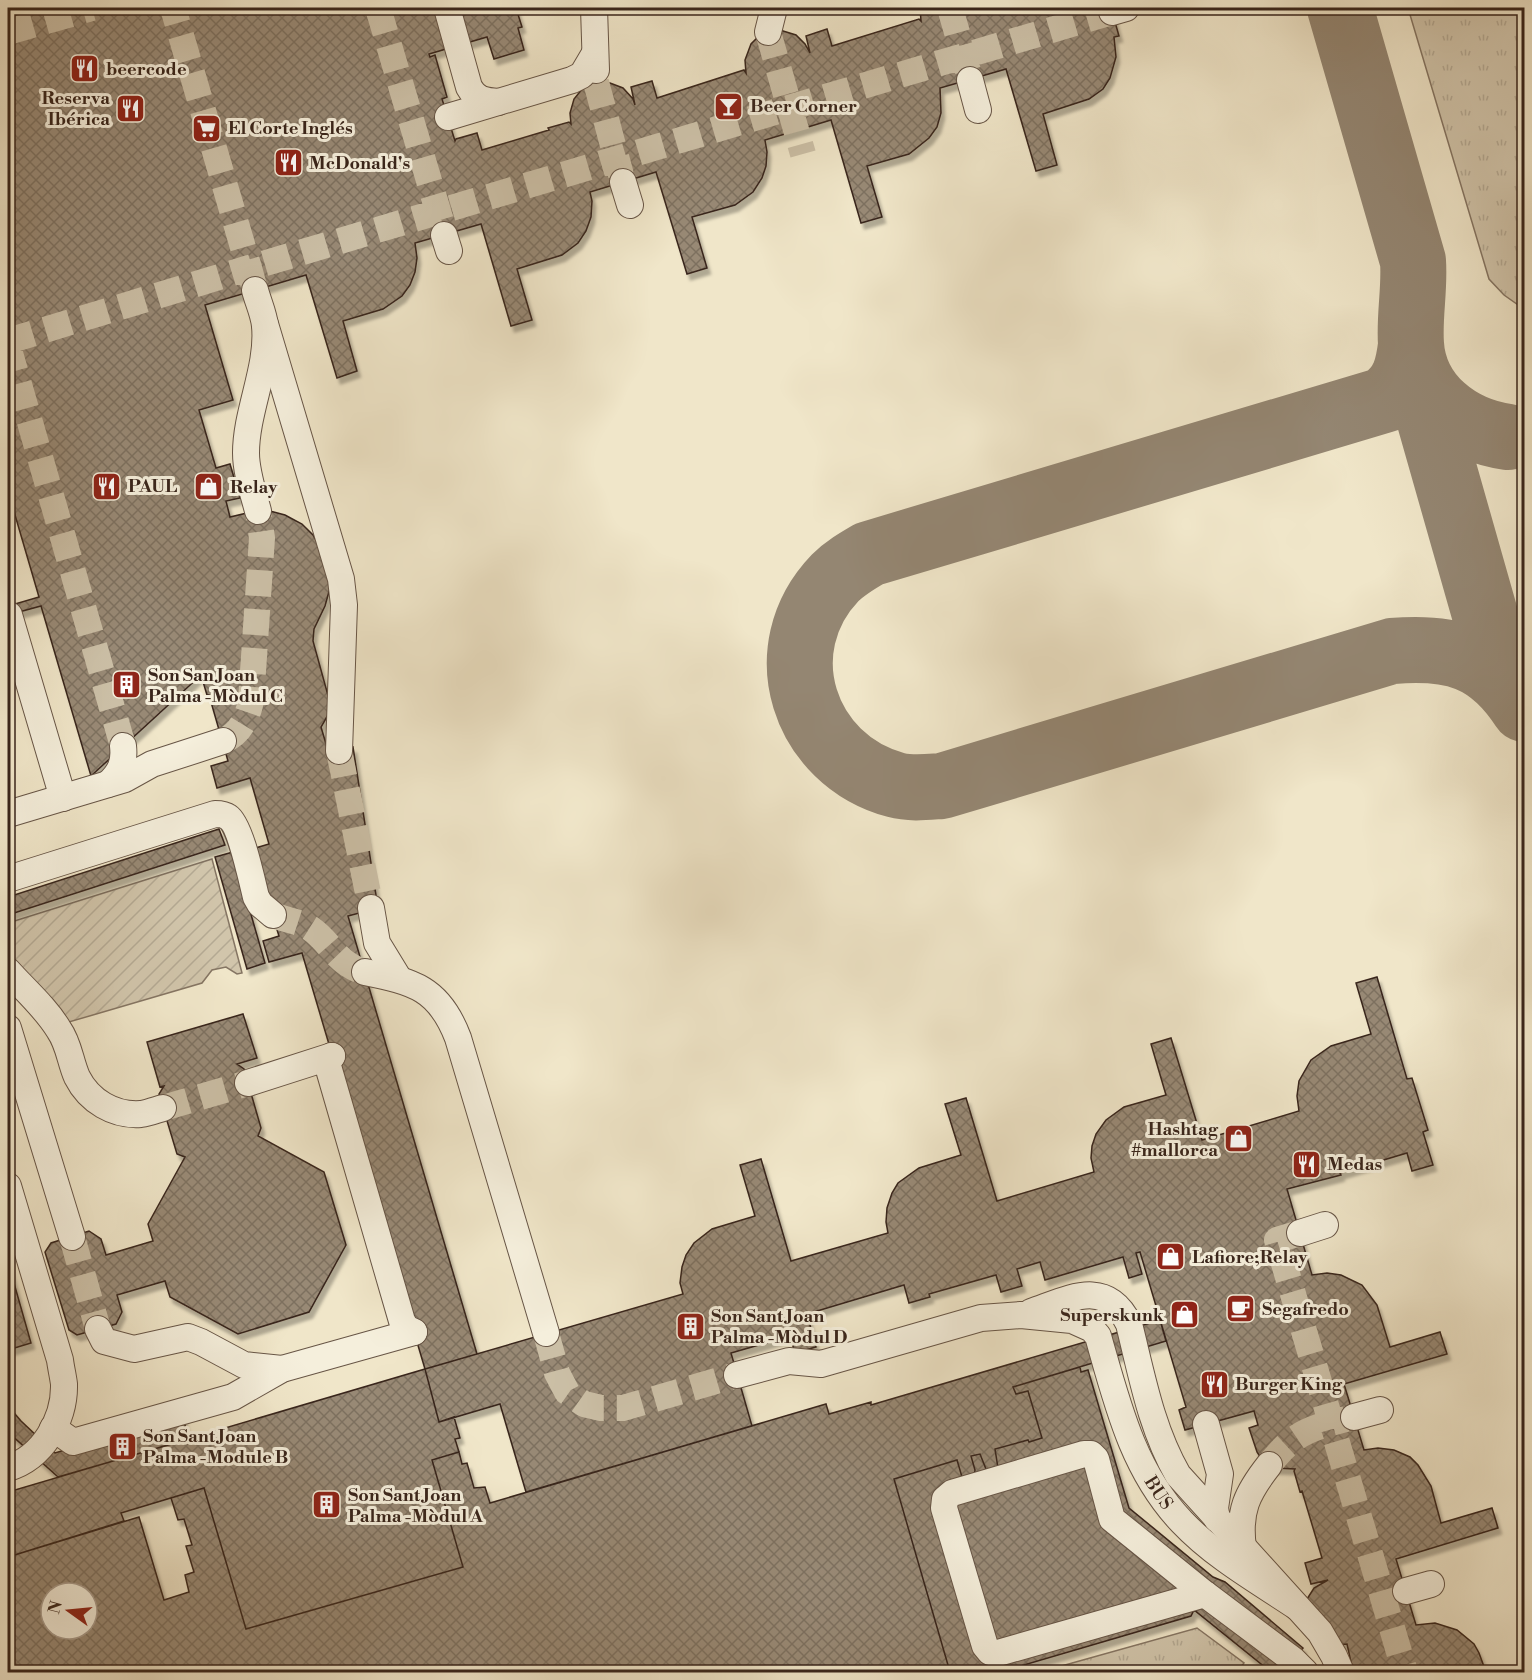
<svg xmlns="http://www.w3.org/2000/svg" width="1532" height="1680" viewBox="0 0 1532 1680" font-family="'Libre Bodoni',serif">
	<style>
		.grass { fill: url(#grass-tufts); stroke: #857563; stroke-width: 1.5 }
		.garden { fill: url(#garden-furrows); stroke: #857563; stroke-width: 1.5 }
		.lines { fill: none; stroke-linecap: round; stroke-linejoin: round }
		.taxiway { stroke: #948672; stroke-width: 66 }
		.building { fill: url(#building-cross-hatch); stroke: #39251b; stroke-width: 1.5; fill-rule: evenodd; filter: url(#shadow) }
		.minor-tunnel { stroke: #cbbfa6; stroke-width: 26; stroke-dasharray: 26 13; stroke-linecap: butt }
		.minor-casing { stroke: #675546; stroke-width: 28 }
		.minor { stroke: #f5efdc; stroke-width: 26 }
		.labels { text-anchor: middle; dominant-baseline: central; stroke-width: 6; stroke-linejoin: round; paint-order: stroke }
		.poi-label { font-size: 18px; font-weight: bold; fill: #39251b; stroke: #f5efdc; text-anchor: start }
		.street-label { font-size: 18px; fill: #39251b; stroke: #f5efdc }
	</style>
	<defs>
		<pattern id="grass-tufts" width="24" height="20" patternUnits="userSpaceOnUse" patternTransform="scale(1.5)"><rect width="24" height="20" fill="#d1c5ab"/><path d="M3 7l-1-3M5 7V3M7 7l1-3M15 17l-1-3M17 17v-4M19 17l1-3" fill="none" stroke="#b4a993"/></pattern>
		<pattern id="garden-furrows" width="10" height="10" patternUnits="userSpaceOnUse" patternTransform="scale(1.5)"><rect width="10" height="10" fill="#d1c5ab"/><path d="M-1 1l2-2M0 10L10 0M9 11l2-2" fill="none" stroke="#b4a993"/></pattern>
		<pattern id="building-cross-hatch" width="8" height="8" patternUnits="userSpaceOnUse" patternTransform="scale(1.5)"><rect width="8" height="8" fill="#988975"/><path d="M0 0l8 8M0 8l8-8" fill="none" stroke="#7d705f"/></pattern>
		<filter id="shadow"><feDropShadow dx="3.5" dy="6" stdDeviation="1.5" flood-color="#0004"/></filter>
	</defs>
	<rect width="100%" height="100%" fill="#f0e6c9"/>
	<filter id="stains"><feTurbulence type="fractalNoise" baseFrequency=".00333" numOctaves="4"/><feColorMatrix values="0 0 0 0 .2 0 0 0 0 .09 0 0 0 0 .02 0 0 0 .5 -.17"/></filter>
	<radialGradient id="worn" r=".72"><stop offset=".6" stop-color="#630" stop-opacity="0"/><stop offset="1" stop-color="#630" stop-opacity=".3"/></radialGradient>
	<path class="grass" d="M1408 8H1524V309L1504 295 1489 279Z
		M1197 1628 1244 1663 1238 1671 1232 1672H1040Z"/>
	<path class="garden" d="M212 859 242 973 237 974 226 967 212 970 202 983 69 1022 8 959V923Z"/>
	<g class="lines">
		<path class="taxiway" d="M1340 8 1413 261C1415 289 1409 316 1411 344 1414 396 1459 430 1508 437
			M1411 345C1408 369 1404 385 1384 400L869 554C857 561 845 568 835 578 767 649 803 760 896 785 911 789 927 787 942 786L1392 651C1452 646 1490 656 1524 709
			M1418 379 1486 618 1496 644 1523 699"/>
	</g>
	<path class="building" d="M8 8H516L522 27 518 28 524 50 494 59 487 37 429 54 430 57 435 55 447 97 442 99 455 141 456 139 477 133 482 150 549 130 548 128 569 122 571 124 570 113 574 99 582 89 596 82 610 83 623 88 633 99 635 105 631 87 652 81 657 98 744 70 746 73 745 60 751 44 759 36 780 30 796 35 805 44 810 53 806 36 827 29 832 46 919 19 921 21 920 8H1111L1119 36 1114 37 1116 57 1110 78 1103 89 1089 99 1043 114 1057 165 1036 171 1006 69 940 88 941 113 937 127 929 138 909 154 867 166 882 217 861 223 831 120 765 140 767 152 766 166 762 178 753 192 735 205 692 217 707 268 687 274 656 172 590 192 592 201 591 217 586 231 578 243 562 255 517 269 532 320 511 326 481 224 415 243 417 258 415 272 410 285 402 296 383 309 343 321 357 371 337 378 306 275 205 305 233 400 199 410 216 468 230 464 240 498 226 501 230 517 251 512 270 511 285 515 302 524 313 535 326 558 330 588 325 606 314 629 313 641 329 699 328 715 321 727 329 754 353 747 378 908 348 916 477 1354 425 1369 302 953 269 962 263 941 279 936 252 849 269 844 250 778 217 788 211 766 228 761 209 695H207L201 675 91 776 41 606 8 615V606L39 597 8 491Z
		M219 829 225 845 8 915V897Z
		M233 852 265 963 247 969 215 857Z
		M1377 977 1407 1079 1412 1078 1428 1130 1423 1132 1433 1165 1412 1171 1407 1153 1340 1173 1341 1175 1287 1189 1312 1275 1327 1273 1341 1275 1362 1285 1377 1305 1390 1347 1440 1332 1447 1354 1344 1384 1364 1450 1378 1448 1394 1450 1410 1457 1418 1465 1431 1486 1441 1523 1492 1508 1498 1528 1396 1559 1416 1625 1435 1623 1457 1630 1474 1644 1479 1653 1486 1672H1356L1354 1666 1352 1667 1347 1644 1338 1645 1307 1599 1314 1588 1328 1580 1311 1584 1305 1563 1322 1558 1302 1491 1300 1492 1294 1471 1295 1469 1275 1468 1262 1460 1257 1452 1249 1428 1258 1425 1254 1411 1185 1430 1179 1410 1186 1407 1140 1252 1136 1253 1142 1274 1129 1278 1123 1257 1045 1280 1040 1262 1017 1269 1022 1286 1001 1292 996 1275 929 1294 930 1297 909 1303 904 1285 807 1314 816 1347 795 1353 790 1336 731 1353 752 1426 526 1492 500 1404 439 1422 425 1369 683 1294 680 1283 682 1267 686 1255 694 1243 712 1229 755 1216 740 1165 761 1159 791 1261 888 1233 886 1222 887 1208 892 1193 898 1183 919 1168 961 1155 945 1104 966 1098 997 1201 1094 1172 1091 1158 1092 1146 1096 1134 1106 1120 1124 1107 1166 1095 1151 1044 1171 1038 1202 1140 1299 1111 1297 1096 1299 1081 1311 1060 1331 1046 1371 1034 1356 983Z
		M243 1014 257 1058 237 1064 244 1069 261 1128 258 1136 324 1172 346 1245 309 1312 238 1334 170 1297 165 1281 117 1295 122 1312 116 1324 77 1335 69 1330 45 1252 51 1243 89 1231 101 1239 106 1255 153 1241 148 1224 185 1157 177 1154 159 1094 164 1086 160 1087 147 1042Z
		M8 1262 31 1343 8 1350Z
		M1160 1320 1166 1341 1013 1387 1016 1394 1028 1391 1042 1438 1029 1442 1028 1440 995 1449 998 1468 988 1471 986 1469 980 1454 971 1456 975 1470 974 1476 965 1478 962 1477 957 1460 894 1479 950 1672H8V1557L139 1517 164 1600 189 1592 185 1575 194 1572 186 1546 192 1545 184 1519 178 1520 171 1498 204 1488 246 1629 463 1567 432 1460 459 1452 462 1464 467 1463 474 1488 485 1487 490 1503 826 1404 829 1414 871 1402V1405ZM51 1593H87V1629H51Z
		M1080 1367 1081 1372 1088 1370 1129 1508 1213 1577 1225 1582 1303 1648 1282 1672H1271L1194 1610 1191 1616 1000 1672H950L894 1479 957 1460 962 1477 965 1478 974 1476 975 1470 971 1456 980 1454 986 1469 988 1471 998 1468 995 1449 1028 1440 1029 1442 1042 1438 1028 1391 1016 1394 1013 1387Z
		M425 1369 439 1422 454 1417 460 1438 455 1439 459 1452 432 1460 463 1567 246 1629 204 1488 121 1513 124 1521 8 1557V1492Z
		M8 1402 9 1407 21 1421 55 1453 182 1415 189 1439 58 1477 10 1434 8 1435Z"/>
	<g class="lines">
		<path class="minor-tunnel" d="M378 8 443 228
			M950 8 968 71
			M8 32 92 8
			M768 32 803 154
			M596 82 621 175
			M255 290 249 268 1112 12
			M8 341 249 268 173 8
			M8 346 123 746
			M223 741C240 734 247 719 251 701L262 538 258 511
			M339 751 371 908
			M273 915C285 920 299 921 310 928 332 943 336 964 365 972
			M163 1108 248 1083
			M1300 1233 1277 1240 1405 1672
			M72 1237 98 1329
			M546 1333 557 1373 567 1392 584 1404 601 1408H623L737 1375
			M1269 1465C1294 1433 1308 1429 1346 1419"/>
		<defs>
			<g id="minor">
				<path d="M447 8 469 87C476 100 485 101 498 102"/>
				<path d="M594 8 596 70"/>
				<path d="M1112 12 1126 8"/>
				<path d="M768 32 774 8"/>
				<path d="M970 80 978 110"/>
				<path d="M448 117 572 80 582 75 595 53"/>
				<path d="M623 182 630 205"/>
				<path d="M444 235 449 251"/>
				<path d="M255 290C258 302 264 314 265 326 269 367 246 411 246 453 246 472 253 492 258 511"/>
				<path d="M265 324 341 579 344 605 339 751"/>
				<path d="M9 615 63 798"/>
				<path d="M108 784C120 773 125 763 123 746"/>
				<path d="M8 814 125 779 152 764 223 741"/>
				<path d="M8 879 215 814C219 814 224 814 228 817 240 824 252 881 256 897L260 904 273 915"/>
				<path d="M371 908 377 943 399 979"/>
				<path d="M8 971C25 990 46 1008 59 1030 69 1044 70 1061 77 1077 89 1101 114 1116 141 1114 148 1113 156 1110 163 1108"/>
				<path d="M365 972C414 982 439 988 458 1038L546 1333"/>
				<path d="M8 1028 72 1237"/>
				<path d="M332 1056 328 1061V1066L402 1321 406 1328 414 1332"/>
				<path d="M248 1083 332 1056"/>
				<path d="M8 1186 60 1360C61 1368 63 1376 64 1384 65 1420 42 1458 8 1468"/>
				<path d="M1300 1233 1325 1225"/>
				<path d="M1031 1312C1069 1299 1106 1277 1129 1324 1142 1376 1151 1428 1178 1475L1320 1632 1334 1656 1341 1672"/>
				<path d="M98 1329 104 1341 134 1349 188 1337 201 1342 244 1365 282 1369"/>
				<path id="s1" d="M737 1375 789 1361 821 1364 981 1318 1021 1315 1072 1320 1092 1329 1098 1336C1117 1403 1133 1471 1182 1522 1214 1556 1258 1581 1297 1607"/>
				<path d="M1354 1417 1380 1410"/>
				<path d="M1206 1424 1220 1474 1215 1508 1217 1519"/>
				<path d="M53 1428 73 1442 233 1397 282 1369 414 1332"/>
				<path d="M1084 1454H1091L1096 1459 1112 1519 1205 1594 998 1653 990 1652 985 1646 944 1508 945 1499 952 1493Z"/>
				<path d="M1243 1548C1238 1511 1247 1493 1269 1465"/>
				<path d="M1406 1591 1431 1584"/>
				<path d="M1205 1594 1293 1660 1305 1672"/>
			</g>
		</defs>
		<use href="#minor" class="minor-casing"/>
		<use href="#minor" class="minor"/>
	</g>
	<defs>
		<symbol id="restaurant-square" viewBox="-11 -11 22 22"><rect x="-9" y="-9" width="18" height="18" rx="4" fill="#8f2418" stroke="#f5efdc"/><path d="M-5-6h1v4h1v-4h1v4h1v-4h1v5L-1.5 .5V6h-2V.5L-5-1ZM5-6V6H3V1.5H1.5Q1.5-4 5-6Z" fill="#fff"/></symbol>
		<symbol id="bar-square" viewBox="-11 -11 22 22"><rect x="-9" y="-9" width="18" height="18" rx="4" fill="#8f2418" stroke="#f5efdc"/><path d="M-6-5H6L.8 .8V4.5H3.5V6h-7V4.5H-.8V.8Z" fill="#fff"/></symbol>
		<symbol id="supermarket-square" viewBox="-11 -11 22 22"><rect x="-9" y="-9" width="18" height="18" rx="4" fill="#8f2418" stroke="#f5efdc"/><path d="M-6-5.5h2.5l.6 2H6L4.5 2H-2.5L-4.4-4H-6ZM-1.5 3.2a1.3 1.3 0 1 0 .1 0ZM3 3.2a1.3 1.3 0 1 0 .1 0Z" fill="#fff"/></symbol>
		<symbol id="shop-square" viewBox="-11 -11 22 22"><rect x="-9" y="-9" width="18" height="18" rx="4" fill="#8f2418" stroke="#f5efdc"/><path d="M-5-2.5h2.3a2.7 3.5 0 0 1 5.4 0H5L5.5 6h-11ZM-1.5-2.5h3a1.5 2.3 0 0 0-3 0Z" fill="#fff"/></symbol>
		<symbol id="building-square" viewBox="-11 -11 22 22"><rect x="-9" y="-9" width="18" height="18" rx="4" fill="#8f2418" stroke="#f5efdc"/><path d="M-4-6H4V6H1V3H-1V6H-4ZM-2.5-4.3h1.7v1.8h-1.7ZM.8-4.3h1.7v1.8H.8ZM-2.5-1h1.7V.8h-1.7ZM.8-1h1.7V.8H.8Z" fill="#fff"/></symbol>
		<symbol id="cafe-square" viewBox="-11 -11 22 22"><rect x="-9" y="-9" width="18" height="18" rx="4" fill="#8f2418" stroke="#f5efdc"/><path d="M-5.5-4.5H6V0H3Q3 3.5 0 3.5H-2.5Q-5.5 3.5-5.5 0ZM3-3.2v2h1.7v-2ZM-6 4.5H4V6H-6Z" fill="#fff"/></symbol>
	</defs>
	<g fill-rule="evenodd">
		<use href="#restaurant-square" x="68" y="52" width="33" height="33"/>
		<use href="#bar-square" x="712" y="90" width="33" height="33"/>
		<use href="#restaurant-square" x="114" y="92" width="33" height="33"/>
		<use href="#supermarket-square" x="190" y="112" width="33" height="33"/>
		<use href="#restaurant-square" x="272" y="146" width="33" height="33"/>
		<use href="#restaurant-square" x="90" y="470" width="33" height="33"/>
		<use href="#shop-square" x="192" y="470" width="33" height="33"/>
		<use href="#building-square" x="110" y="668" width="33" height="33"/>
		<use href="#shop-square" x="1222" y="1122" width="33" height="33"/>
		<use href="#restaurant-square" x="1290" y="1148" width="33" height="33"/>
		<use href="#shop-square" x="1154" y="1240" width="33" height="33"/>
		<use href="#cafe-square" x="1224" y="1292" width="33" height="33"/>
		<use href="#shop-square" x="1168" y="1298" width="33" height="33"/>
		<use href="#building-square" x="674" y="1310" width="33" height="33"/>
		<use href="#restaurant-square" x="1198" y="1368" width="33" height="33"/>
		<use href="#building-square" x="106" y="1430" width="33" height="33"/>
		<use href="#building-square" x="310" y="1488" width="33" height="33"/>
	</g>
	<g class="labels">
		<g class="poi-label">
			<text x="106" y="69">beercode</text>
			<text x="110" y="98" text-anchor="end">Reserva<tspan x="110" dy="21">Ibérica</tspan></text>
			<text x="750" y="106">Beer Corner</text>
			<text x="228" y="128">El Corte Inglés</text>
			<text x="309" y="163">McDonald's</text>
			<text x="128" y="486">PAUL</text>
			<text x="230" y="487">Relay</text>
			<text x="148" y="675">Son San Joan<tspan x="148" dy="21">Palma -Mòdul C</tspan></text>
			<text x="1218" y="1129" text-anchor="end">Hashtag<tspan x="1218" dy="21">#mallorca</tspan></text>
			<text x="1327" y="1164">Medas</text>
			<text x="1192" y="1257">Lafiore;Relay</text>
			<text x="1262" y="1309">Segafredo</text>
			<text x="1164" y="1315" text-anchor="end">Superskunk</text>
			<text x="711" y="1316">Son Sant Joan<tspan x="711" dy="21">Palma -Mòdul D</tspan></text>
			<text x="1235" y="1384">Burger King</text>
			<text x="143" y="1436">Son Sant Joan<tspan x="143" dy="21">Palma -Module B</tspan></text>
			<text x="348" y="1495">Son Sant Joan<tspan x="348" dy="21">Palma -Mòdul A</tspan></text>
		</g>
		<g class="street-label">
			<text stroke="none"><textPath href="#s1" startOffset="544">BUS</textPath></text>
		</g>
	</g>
	<rect width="1532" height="1680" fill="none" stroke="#f0e6c9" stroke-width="30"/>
	<rect x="9" y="9" width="1514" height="1662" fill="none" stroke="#39251b" stroke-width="3"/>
	<rect x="15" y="15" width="1502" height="1650" fill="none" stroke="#39251b" stroke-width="1.5"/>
	<g transform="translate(69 1611) rotate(285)"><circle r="28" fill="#f5efdc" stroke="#aa9e8f" stroke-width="1.5"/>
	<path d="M0-4.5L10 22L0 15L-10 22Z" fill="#8f2418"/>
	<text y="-9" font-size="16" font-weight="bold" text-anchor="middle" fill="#39251b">N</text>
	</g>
	<rect width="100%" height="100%" filter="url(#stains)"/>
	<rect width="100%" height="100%" fill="url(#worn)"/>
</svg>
